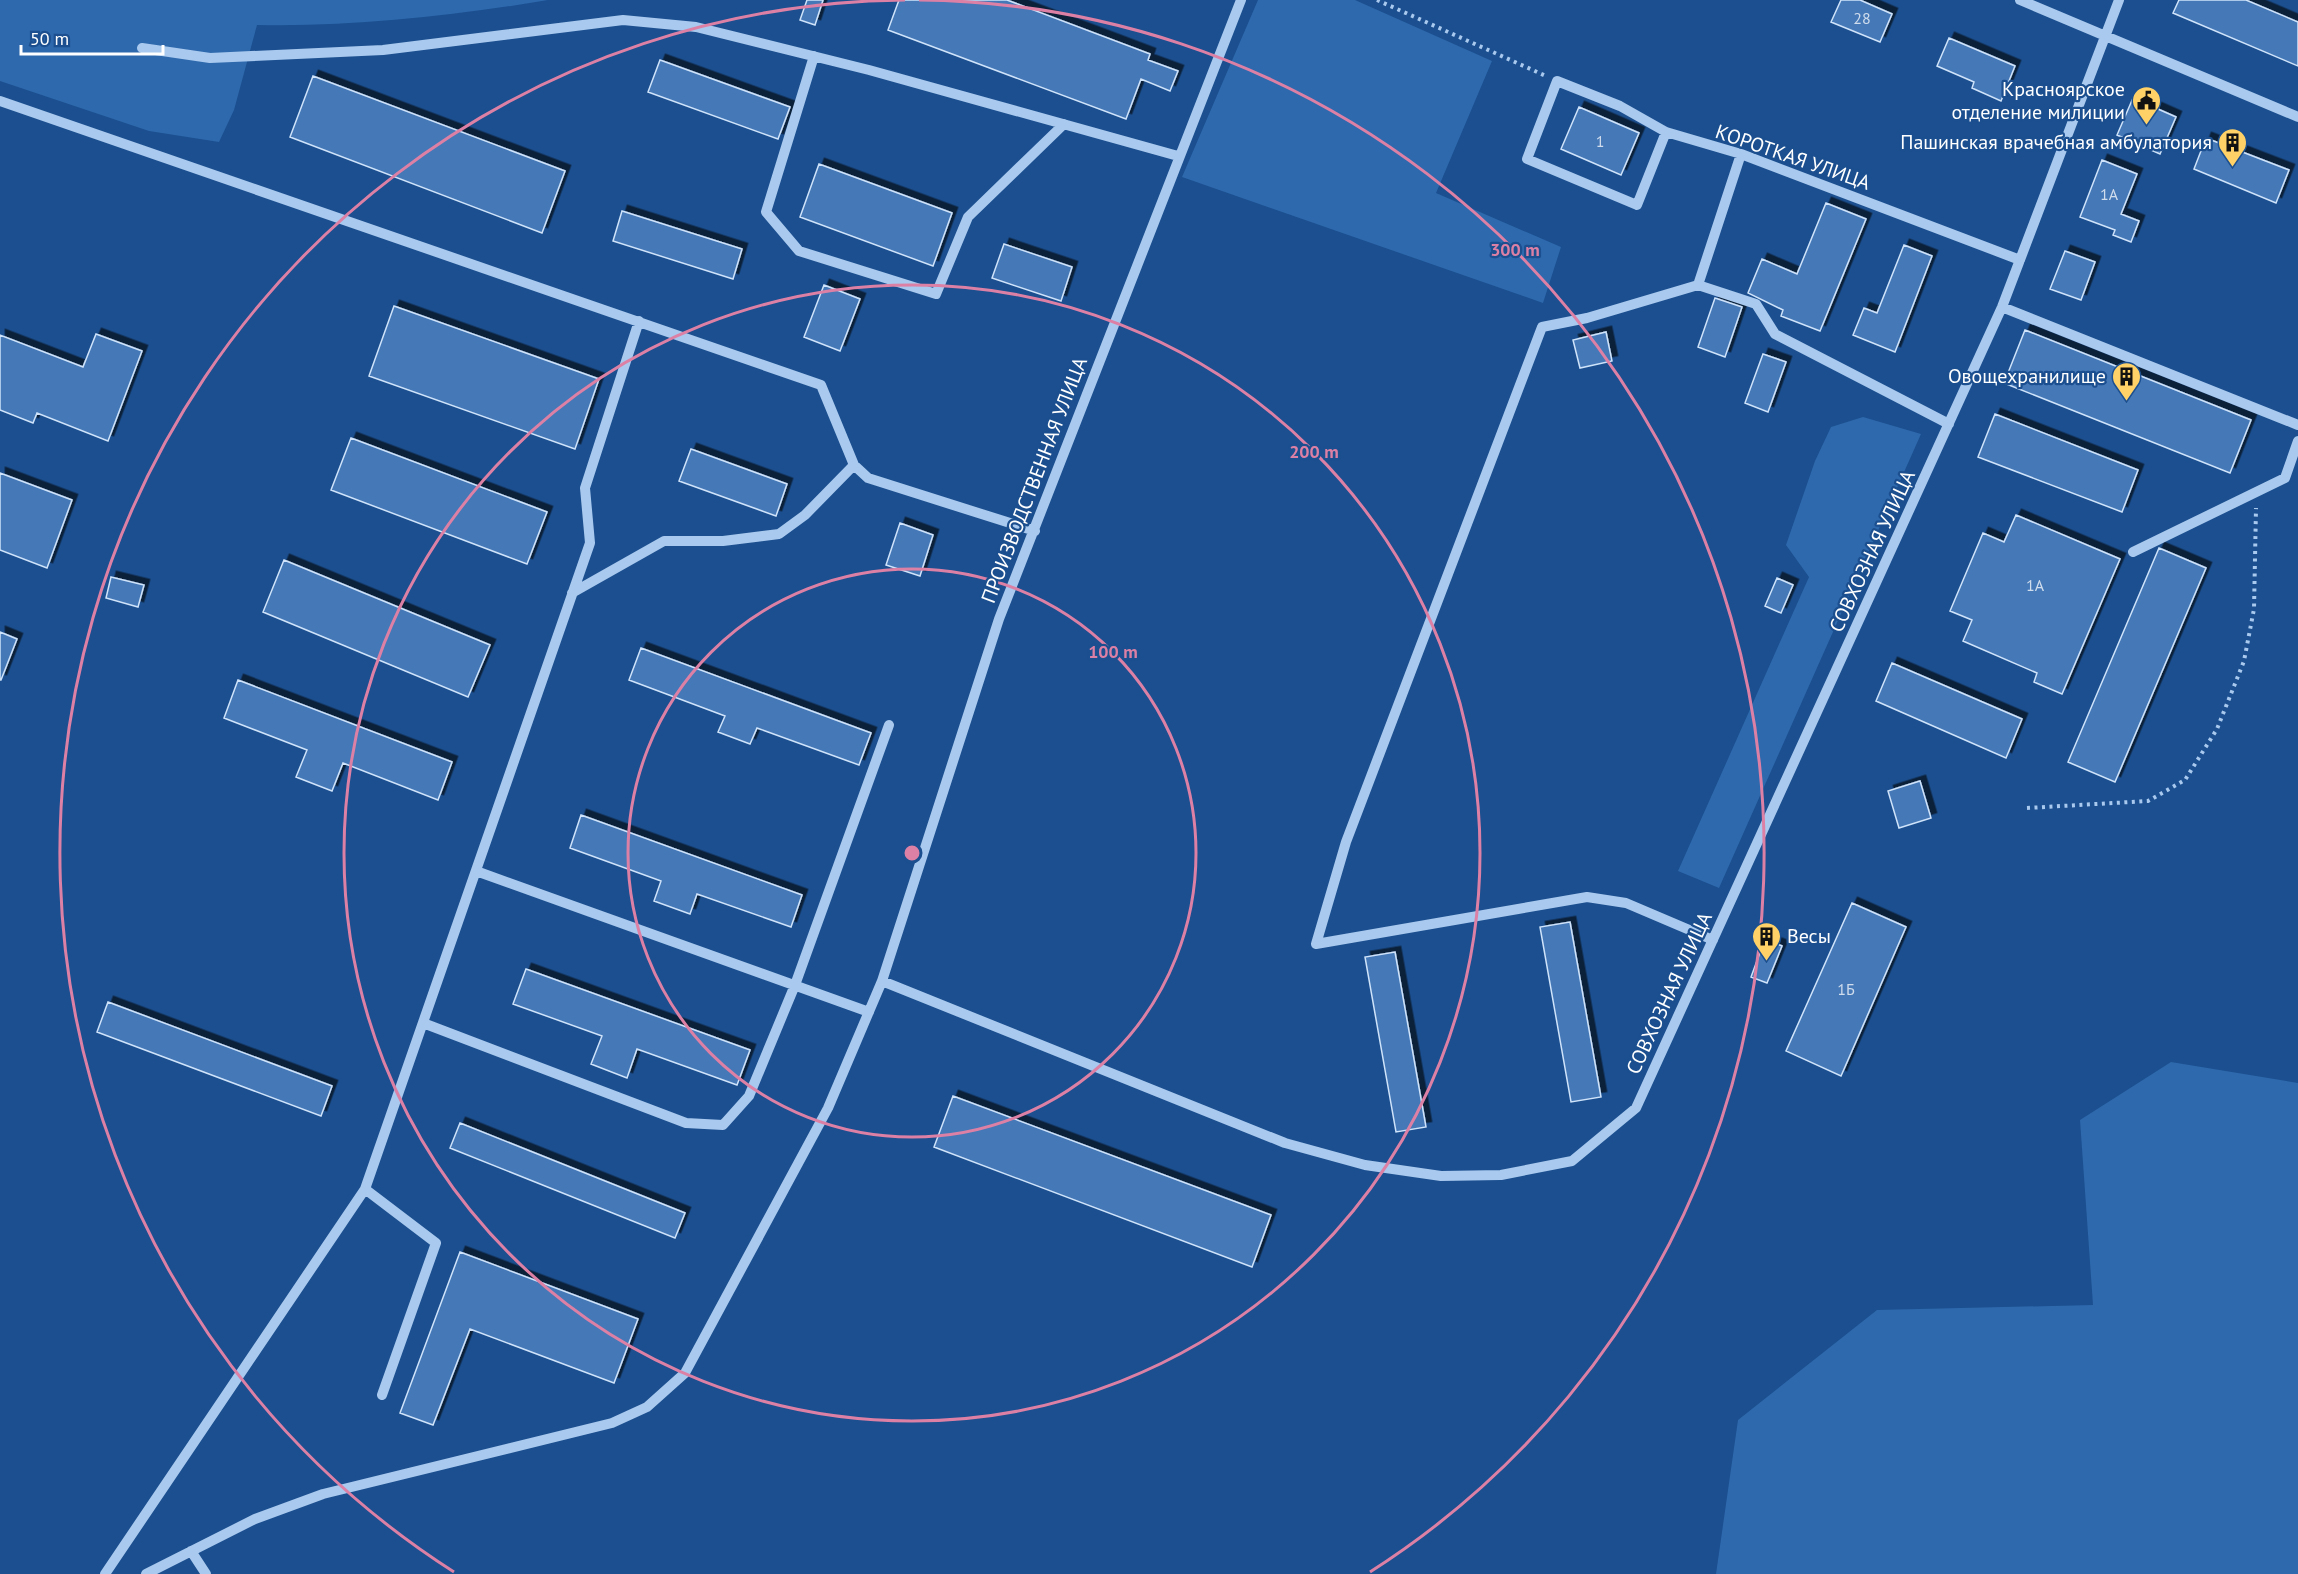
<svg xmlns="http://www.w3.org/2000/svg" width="2298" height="1574" viewBox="0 0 2298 1574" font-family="'PT Sans',sans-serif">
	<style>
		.green { fill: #2e69ad }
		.building { fill: #4478b7; stroke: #cfe3fa; stroke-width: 1.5; filter: url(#shadow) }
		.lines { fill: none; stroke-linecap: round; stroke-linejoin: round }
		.path { stroke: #a9c9ee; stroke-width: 4; stroke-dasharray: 3 4.5; stroke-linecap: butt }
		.minor { stroke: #a9c9ee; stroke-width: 10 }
		.ring { fill: none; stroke: #dd80a5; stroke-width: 3 }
		.labels { text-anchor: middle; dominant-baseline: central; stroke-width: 4.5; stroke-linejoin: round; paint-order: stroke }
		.number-label { font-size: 16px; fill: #d0dded }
		.poi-label { font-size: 20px; fill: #fff; stroke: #1b4f8f; text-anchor: end }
		.street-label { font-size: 20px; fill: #fff; stroke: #1b4f8f }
		.centre { fill: #dd80a5; stroke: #1b4f8f; stroke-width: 3 }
		.ring-label { font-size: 18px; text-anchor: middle; font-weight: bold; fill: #dd80a5; stroke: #1b4f8f; stroke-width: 4.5; stroke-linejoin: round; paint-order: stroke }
	</style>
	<defs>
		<filter id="shadow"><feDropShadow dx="5.5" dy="-5.5" stdDeviation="0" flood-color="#0009"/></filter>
	</defs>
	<rect width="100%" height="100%" fill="#1b4f8f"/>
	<path class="green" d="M0 0H548C454 16 352 27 257 25L234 110 219 142 149 131 0 81Z
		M1258 0H1355L1492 61 1436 193 1561 247 1543 303 1182 177Z
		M1863 417 1921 434 1719 888 1678 871 1809 577 1786 545 1815 461 1831 427Z
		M2171 1062 2298 1083V1574H1716L1738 1420 1877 1310 2093 1305 2080 1120Z"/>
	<path class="building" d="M807 0H823L815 25 800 20Z
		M899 0H1007L1150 54 1148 60 1178 71 1170 91 1141 79 1126 119 888 30Z
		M1841 0H1860L1892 14 1880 42 1831 22Z
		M2179 0H2246L2298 22V66L2173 13Z
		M1949 38 2015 66 2001 101 1972 88 1974 82 1937 66Z
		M660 60 790 107 778 139 648 92Z
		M313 76 565 171 542 233 290 137Z
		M2133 98 2176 117 2160 154 2117 135Z
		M1579 107 1639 133 1621 175 1561 149Z
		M2206 138 2289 170 2276 203 2194 169Z
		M2102 160 2137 174 2121 214 2139 221 2131 242 2113 235 2115 230 2080 217Z
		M819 164 952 213 933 266 800 217Z
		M1826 203 1866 219 1820 331 1781 316 1783 310 1748 293 1762 259 1797 274Z
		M622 211 742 249 733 279 613 241Z
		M1004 244 1072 267 1061 301 992 278Z
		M1904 245 1932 256 1895 352 1853 335 1864 308 1877 313Z
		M2065 251 2095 262 2081 300 2050 289Z
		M824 285 860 299 840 351 804 337Z
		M1715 298 1742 307 1725 357 1698 347Z
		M394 306 599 379 575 449 369 376Z
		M2025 330 2251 420 2230 473 2004 383Z
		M1606 332 1612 361 1580 368 1573 340Z
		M96 334 142 351 108 441 37 413 33 423 0 410V335L83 367Z
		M1763 354 1786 362 1768 412 1745 403Z
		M1995 414 2138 470 2122 512 1978 457Z
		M351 438 547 512 527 564 331 490Z
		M691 449 787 484 776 516 679 481Z
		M0 473 72 500 47 568 0 550Z
		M2016 515 2120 559 2062 694 2034 682 2037 673 1963 641 1972 620 1950 611 1983 533 2004 542Z
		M900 523 933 535 920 576 886 565Z
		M2159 548 2206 568 2115 782 2068 762Z
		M284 560 490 645 468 697 263 612Z
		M111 577 144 585 138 607 106 598Z
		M1777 578 1793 585 1781 613 1765 606Z
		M0 632 17 639 1 680H0Z
		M641 648 871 733 859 765 757 728 750 744 718 732 725 716 629 680Z
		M1892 663 2022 719 2006 758 1876 701Z
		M238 680 452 762 438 800 343 763 332 791 296 777 307 750 224 718Z
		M1920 781 1931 818 1899 828 1888 791Z
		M581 815 802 895 791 927 697 894 690 914 654 901 661 881 570 848Z
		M1852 903 1906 927 1841 1076 1786 1051Z
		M1570 922 1601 1097 1571 1102 1540 927Z
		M1765 939 1782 946 1767 983 1751 977Z
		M1395 952 1426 1127 1396 1132 1365 957Z
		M526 969 750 1050 737 1085 637 1049 627 1078 591 1064 602 1036 513 1004Z
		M108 1002 332 1086 321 1116 97 1032Z
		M953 1096 1271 1215 1252 1267 934 1147Z
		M460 1123 685 1213 675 1238 450 1148Z
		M460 1252 638 1319 614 1383 470 1329 433 1425 400 1413Z"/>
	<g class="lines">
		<path class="path" d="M1377 0 1546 76
			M2027 808 2148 801 2185 780 2217 729 2244 661 2254 609 2256 508"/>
		<path class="minor" d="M2020 0 2298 117
			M142 48 210 58 383 50 623 20 696 27 869 70 1178 156
			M814 56 766 212 799 251 936 294 968 217 1064 124
			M0 101 821 385 854 465 868 478 1035 531
			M1666 132 1637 205 1527 159 1557 81 1620 106 1666 132 1741 154 2020 260
			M1741 154 1698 285 1756 304 1775 334 1949 424
			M1698 285 1587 318 1542 327 1346 842 1316 944 1587 897 1626 903 1713 940
			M2002 307 2298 425
			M2133 552 2285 478 2298 441
			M572 593 664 541H723L779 534 805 515 854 465
			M476 871 869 1012
			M882 981 999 619 1241 0
			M423 1023 686 1123 723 1125 749 1096 795 985 889 725
			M365 1189 436 1243 382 1395
			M191 1551 206 1574
			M105 1574 365 1189 590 543 585 488 639 321
			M146 1574 255 1519 323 1494 612 1423 647 1407 685 1373 828 1108 882 981 1285 1143 1365 1165 1441 1176 1501 1175 1572 1161 1636 1108 2002 307 2119 0"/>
	</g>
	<g class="ring">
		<circle cx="912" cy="853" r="284"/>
		<circle cx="912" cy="853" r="568"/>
		<path d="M454 1572A853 853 0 0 1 905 0M919 0A853 853 0 0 1 1370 1572"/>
	</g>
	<defs>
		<symbol id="civic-pin" viewBox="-11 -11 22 30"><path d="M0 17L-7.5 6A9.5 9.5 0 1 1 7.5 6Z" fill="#ffd166" stroke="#1b4f8f"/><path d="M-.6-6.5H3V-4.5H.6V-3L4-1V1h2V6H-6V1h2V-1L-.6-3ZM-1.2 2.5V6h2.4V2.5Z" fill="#111"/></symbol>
		<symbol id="building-pin" viewBox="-11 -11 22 30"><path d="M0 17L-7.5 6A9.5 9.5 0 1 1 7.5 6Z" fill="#ffd166" stroke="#1b4f8f"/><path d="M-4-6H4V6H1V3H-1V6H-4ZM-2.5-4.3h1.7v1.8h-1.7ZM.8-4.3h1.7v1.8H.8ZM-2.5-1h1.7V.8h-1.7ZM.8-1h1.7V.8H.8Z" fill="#111"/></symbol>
	</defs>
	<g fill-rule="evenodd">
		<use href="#civic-pin" x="2130" y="84" width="33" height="45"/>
		<use href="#building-pin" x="2216" y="126" width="33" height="45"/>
		<use href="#building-pin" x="2110" y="360" width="33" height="45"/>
		<use href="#building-pin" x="1750" y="920" width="33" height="45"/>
	</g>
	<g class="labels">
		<g class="number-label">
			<text x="1862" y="18">28</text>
			<text x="1600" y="141">1</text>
			<text x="2109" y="194">1А</text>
			<text x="2035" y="585">1А</text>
			<text x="1846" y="989">1Б</text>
		</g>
		<g class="poi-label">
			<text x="2125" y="89">Красноярское<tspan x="2125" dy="23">отделение милиции</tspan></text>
			<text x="2212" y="142">Пашинская врачебная амбулатория</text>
			<text x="2106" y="376">Овощехранилище</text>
			<text x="1787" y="936" text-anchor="start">Весы</text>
		</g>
		<g class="street-label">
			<text transform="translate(1793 157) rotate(19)">КОРОТКАЯ УЛИЦА</text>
			<text transform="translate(1034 480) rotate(-69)">ПРОИЗВОДСТВЕННАЯ УЛИЦА</text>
			<text transform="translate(1872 551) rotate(-65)">СОВХОЗНАЯ УЛИЦА</text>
			<text transform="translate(1669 993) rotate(-65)">СОВХОЗНАЯ УЛИЦА</text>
		</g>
	</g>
	<circle cx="912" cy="853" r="9" class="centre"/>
	<g class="ring-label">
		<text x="1515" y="256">300 m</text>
		<text x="1314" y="458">200 m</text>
		<text x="1113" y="658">100 m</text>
	</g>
	<path d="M21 45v9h142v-9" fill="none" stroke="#ffffff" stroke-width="3"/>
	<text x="30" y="45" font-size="18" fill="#ffffff" stroke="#1b4f8f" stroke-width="4.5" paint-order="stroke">50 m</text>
</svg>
